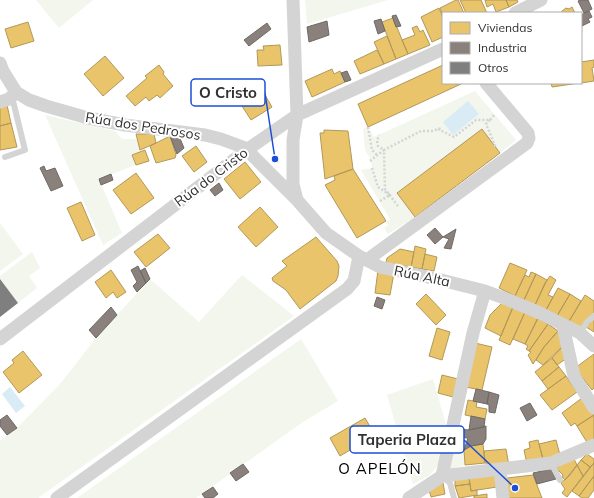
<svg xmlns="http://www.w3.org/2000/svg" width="594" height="498" viewBox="0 0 594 498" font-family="Mulish,sans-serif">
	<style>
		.green { fill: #f2f6ed }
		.water { fill: #d9ebf4 }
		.homes { fill: #e9c46a; stroke: #b29859 }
		.industry { fill: #8a817c; stroke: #6f6965 }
		.building { fill: #7f7f7f }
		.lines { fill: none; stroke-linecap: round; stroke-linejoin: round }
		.path { stroke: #d4d4d4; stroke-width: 2.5; stroke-dasharray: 2 2; stroke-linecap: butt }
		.service { stroke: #d4d4d4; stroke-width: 6 }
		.minor { stroke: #d4d4d4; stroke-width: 13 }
		.labels { text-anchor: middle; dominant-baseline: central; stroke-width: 4; stroke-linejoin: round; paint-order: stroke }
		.street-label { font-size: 14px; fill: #303030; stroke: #fff }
		.neighbourhood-label { font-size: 15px; letter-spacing: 1px; fill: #000; stroke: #fff }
		.leader { fill: none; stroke: #1d4ed8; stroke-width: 1.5 }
		.callout-dot { fill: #1d4ed8; stroke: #fff; stroke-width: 1.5 }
		.callout { fill: #fff; stroke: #1d4ed8; stroke-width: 1.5 }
		.callout-label { font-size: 15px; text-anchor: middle; font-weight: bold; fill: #303030 }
	</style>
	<rect width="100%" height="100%" fill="#fff"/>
	<path class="green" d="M36 0H93L59 28Z
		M305 0H388L307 24Z
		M475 91 516 140 500 153 397 193 415 217 388 234 384 228 388 225 386 222 390 219 361 170 372 168 370 158 365 150 363 129 368 127 374 137Z
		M45 115 115 131 122 139H137L141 152 132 155 136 165 99 179 122 233 103 245Z
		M0 223 23 254 0 271Z
		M32 252 40 268 29 276 37 288 18 303 0 279V276Z
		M242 275 294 316 38 498H0V441L17 428 60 384 96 338 150 279 199 322Z
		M301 339 338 401 303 422 196 498H77Z
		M433 379 447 428 439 464 430 475 413 484 387 395Z
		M456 437 468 438 464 450 465 465 450 469Z"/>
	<path class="water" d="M468 101 479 114 453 135 443 122Z
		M10 387 25 406 16 413 2 394Z"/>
	<path class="homes" d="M456 0H458L464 13H443V15L440 8Z
		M460 0H481L487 13H466Z
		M485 0H506L509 7 496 12 493 4 487 7Z
		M506 0H517L518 2 509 7Z
		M572 7 575 13H561L562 11 566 8 569 9Z
		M439 8 443 18V37L432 42 421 17Z
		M393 18 408 54 396 59 382 22Z
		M28 22 34 41 11 48 5 29Z
		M417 26 420 32 423 30 430 45 408 54 402 40 415 35 412 28Z
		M387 36 396 59 384 64 374 42Z
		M280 45 282 65 258 66 257 50H264L263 46Z
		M377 50 384 64 360 74 354 61Z
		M105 56 124 78 103 96 84 74Z
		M594 60V67L592 68 594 81 581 83V62Z
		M159 65 164 72 163 74 173 86 160 98 157 95 149 101 146 97 135 106 126 96 147 78 145 76Z
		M443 65V83L461 84 368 127 358 104Z
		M332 69 334 74 340 71 345 82 312 97 305 81Z
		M551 83H579L552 87Z
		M262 90 272 107 251 120 240 103Z
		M7 105 11 123 0 126V106Z
		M11 123 17 147 0 150V126Z
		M482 129 500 153 415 217 397 193Z
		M324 130 348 131 353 169 325 179 320 133H324Z
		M136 134H154L156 143 140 150Z
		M170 136 176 155 175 158 156 163 150 146Z
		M196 146 207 162 194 172 182 156Z
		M145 150 149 161 136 165 132 155Z
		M245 162 261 182 240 199 224 179Z
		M353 169 386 221 357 238 325 185 335 180 334 176Z
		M136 173 154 198 131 214 113 190Z
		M81 202 95 235 82 241 67 208Z
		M260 207 278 227 256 247 238 227Z
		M158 234 170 248 146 267 134 252Z
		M316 237 337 261 339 266 338 276 336 281 300 309 286 290 273 281 272 278 287 266 282 261Z
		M415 246 426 249 422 269 411 267Z
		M400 249 414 252 411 267 386 263 387 258Z
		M425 254 437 257 434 271 422 269Z
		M510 263 527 270 515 296 499 288Z
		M111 270 126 292 117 298 113 292 106 298 95 282Z
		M378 270 394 273 390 295 375 293Z
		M531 272 536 274 524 300 515 296 525 275 529 277Z
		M536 274 547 280 535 305 524 300Z
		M550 276 556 280 548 295 553 297 546 310 535 305 545 283Z
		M558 288 570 294 557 316 546 310Z
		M426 294 446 315 436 325 416 304Z
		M570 294 581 301 568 323 557 316Z
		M585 295 594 301V314L580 329 568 323Z
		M502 303 513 307 501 336 485 328 490 315Z
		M513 307 525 312 510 345 499 340Z
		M525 312 538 318 525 344 513 339Z
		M538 318 548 324 529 351 526 349 528 346 525 344Z
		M594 319V332L586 327Z
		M548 324 558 331 544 347 533 364 528 355 531 352 529 351Z
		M437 328 450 332 442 360 429 356Z
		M558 331 563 346 543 365 536 360 544 347Z
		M475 343 492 347 482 390 465 387Z
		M563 346 567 358 557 365 552 358Z
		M23 351 42 375 19 393 3 372 14 363 12 360Z
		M594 354V388L592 390 575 368Z
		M552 358 559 367 542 381 535 372Z
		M559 367 566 376 548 389 542 381Z
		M442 375 458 379 453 397 438 393Z
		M566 376 577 392 552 410 540 395Z
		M582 398 594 415 577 426 575 423 571 426 562 413Z
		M468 400 477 402 476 407 487 409 485 419 465 415Z
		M594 415V441L588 444 577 426Z
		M365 418 375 435 340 456 330 438Z
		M538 440 543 459 527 464 524 450 530 448 529 442Z
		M556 440 560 455 543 459 539 444Z
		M483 444 485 463 465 465 464 450 471 446Z
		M506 449 509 466 487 467V463H485L484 451Z
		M587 454 594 459V463L590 467 581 460Z
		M573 457 577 465 565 480 562 477 563 475 556 468Z
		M581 460 590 467 583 476 577 465Z
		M594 463V476L579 496 572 491Z
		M577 465 583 476 567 497 562 493 565 489 561 483 570 475Z
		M495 474 497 487 471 491 469 478Z
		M533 475 542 498H506L507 478Z
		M594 476V490L588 498H582L579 496Z
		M469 478 470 484 455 486V479Z
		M443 483 445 494 431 497 429 490 436 485Z
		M470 484 471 491 477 490V495L459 498 455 486Z
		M487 494V498H474V496Z"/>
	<path class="industry" d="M580 0H588L592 9 584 13 578 1Z
		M589 11 592 17 588 19 590 22 582 26 581 15Z
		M396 15 401 26 396 27 392 16Z
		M381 19 385 31 378 34 374 21Z
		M327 21 329 35 309 42 307 27Z
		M267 23 271 29 249 46 244 40Z
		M347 71 351 80 345 82 341 73Z
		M170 136H179L184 148 177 154Z
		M44 166 46 171 55 168 63 186 51 191 40 168Z
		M111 174 113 180 101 185 99 179Z
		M219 183 223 190 215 196 210 190Z
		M435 228 443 237 435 244 427 235Z
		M456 229 451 249 444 248 449 239 443 237Z
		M138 266 146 283 137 292 133 286 137 282 131 270Z
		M145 268 150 279 146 283 140 271Z
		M377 297 385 300 382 309 374 306Z
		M111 307 117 315 96 338 89 330Z
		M476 389 489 392 487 404 473 401Z
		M489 392 499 395 495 413 489 412V405L487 404Z
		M530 403 537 415 527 421 520 408Z
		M7 415 17 428 7 435 0 426V420Z
		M471 416 485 419 484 427 469 430Z
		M486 426V439L483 444 471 446 464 450 468 438 456 437 458 429 469 430Z
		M243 464 249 472 236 481 230 473Z
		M551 469 556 479 537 484 533 473Z
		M213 487 218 494 213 498H205L202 494Z"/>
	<path class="building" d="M0 279 18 303 0 317Z"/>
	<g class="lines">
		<path class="path" d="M490 120 486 124 496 148
			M368 127 372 150 378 156
			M438 129 454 137 476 120H490L495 114
			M370 161 384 150 378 146 377 141 379 135
			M372 168 378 187 390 195 380 201
			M398 206 385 189 384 150 421 131H432L442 128"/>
		<path class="service" d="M5 157 25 150 13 101 15 97
			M580 333 587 322 594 316
			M551 463 560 480
			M443 477 450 483 454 498"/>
		<path class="minor" d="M293 0 297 115 293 140V184L297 200
			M515 13 541 0
			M0 63 3 71 16 92 29 100 46 106 88 118 125 125 205 135 221 139 248 149 253 156 297 200 326 233 359 256 380 267 437 279 485 291 509 300 540 313 580 333 594 346
			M0 102 9 99 16 92
			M367 260 527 143 529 138 528 133 486 83
			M563 326 574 376 594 408
			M0 339 248 149 297 115 443 49
			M500 469 503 498
			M442 476 473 333 485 291
			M57 498 347 289 354 281 359 256
			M409 498 442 476 551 463 594 445"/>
	</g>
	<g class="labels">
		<g class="street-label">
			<text transform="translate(143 126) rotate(9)">Rúa dos Pedrosos</text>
			<text transform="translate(211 177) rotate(-37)">Rúa do Cristo</text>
			<text transform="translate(422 276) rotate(12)">Rúa Alta</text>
		</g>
		<g class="neighbourhood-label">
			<text x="380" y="468">O APELÓN</text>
		</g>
	</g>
	<path class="leader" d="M275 159L265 93M515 488L464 440"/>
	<g class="callout-dot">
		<circle cx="275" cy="159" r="4"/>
		<circle cx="515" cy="488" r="4"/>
	</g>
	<g class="callout">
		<rect x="191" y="79" width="74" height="27" rx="4"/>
		<rect x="350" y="426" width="114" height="27" rx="4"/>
	</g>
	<g class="callout-label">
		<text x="228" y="98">O Cristo</text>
		<text x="407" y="445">Taperia Plaza</text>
	</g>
	<rect x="442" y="12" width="140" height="72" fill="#ffffff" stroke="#acacac"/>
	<rect x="450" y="22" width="20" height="12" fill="#e9c46a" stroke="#acacac"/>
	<text x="478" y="32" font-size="12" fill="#303030">Viviendas</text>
	<rect x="450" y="42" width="20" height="12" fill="#8a817c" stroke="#acacac"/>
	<text x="478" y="52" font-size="12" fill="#303030">Industria</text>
	<rect x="450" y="62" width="20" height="12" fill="#7f7f7f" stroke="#acacac"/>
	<text x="478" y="72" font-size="12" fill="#303030">Otros</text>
</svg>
